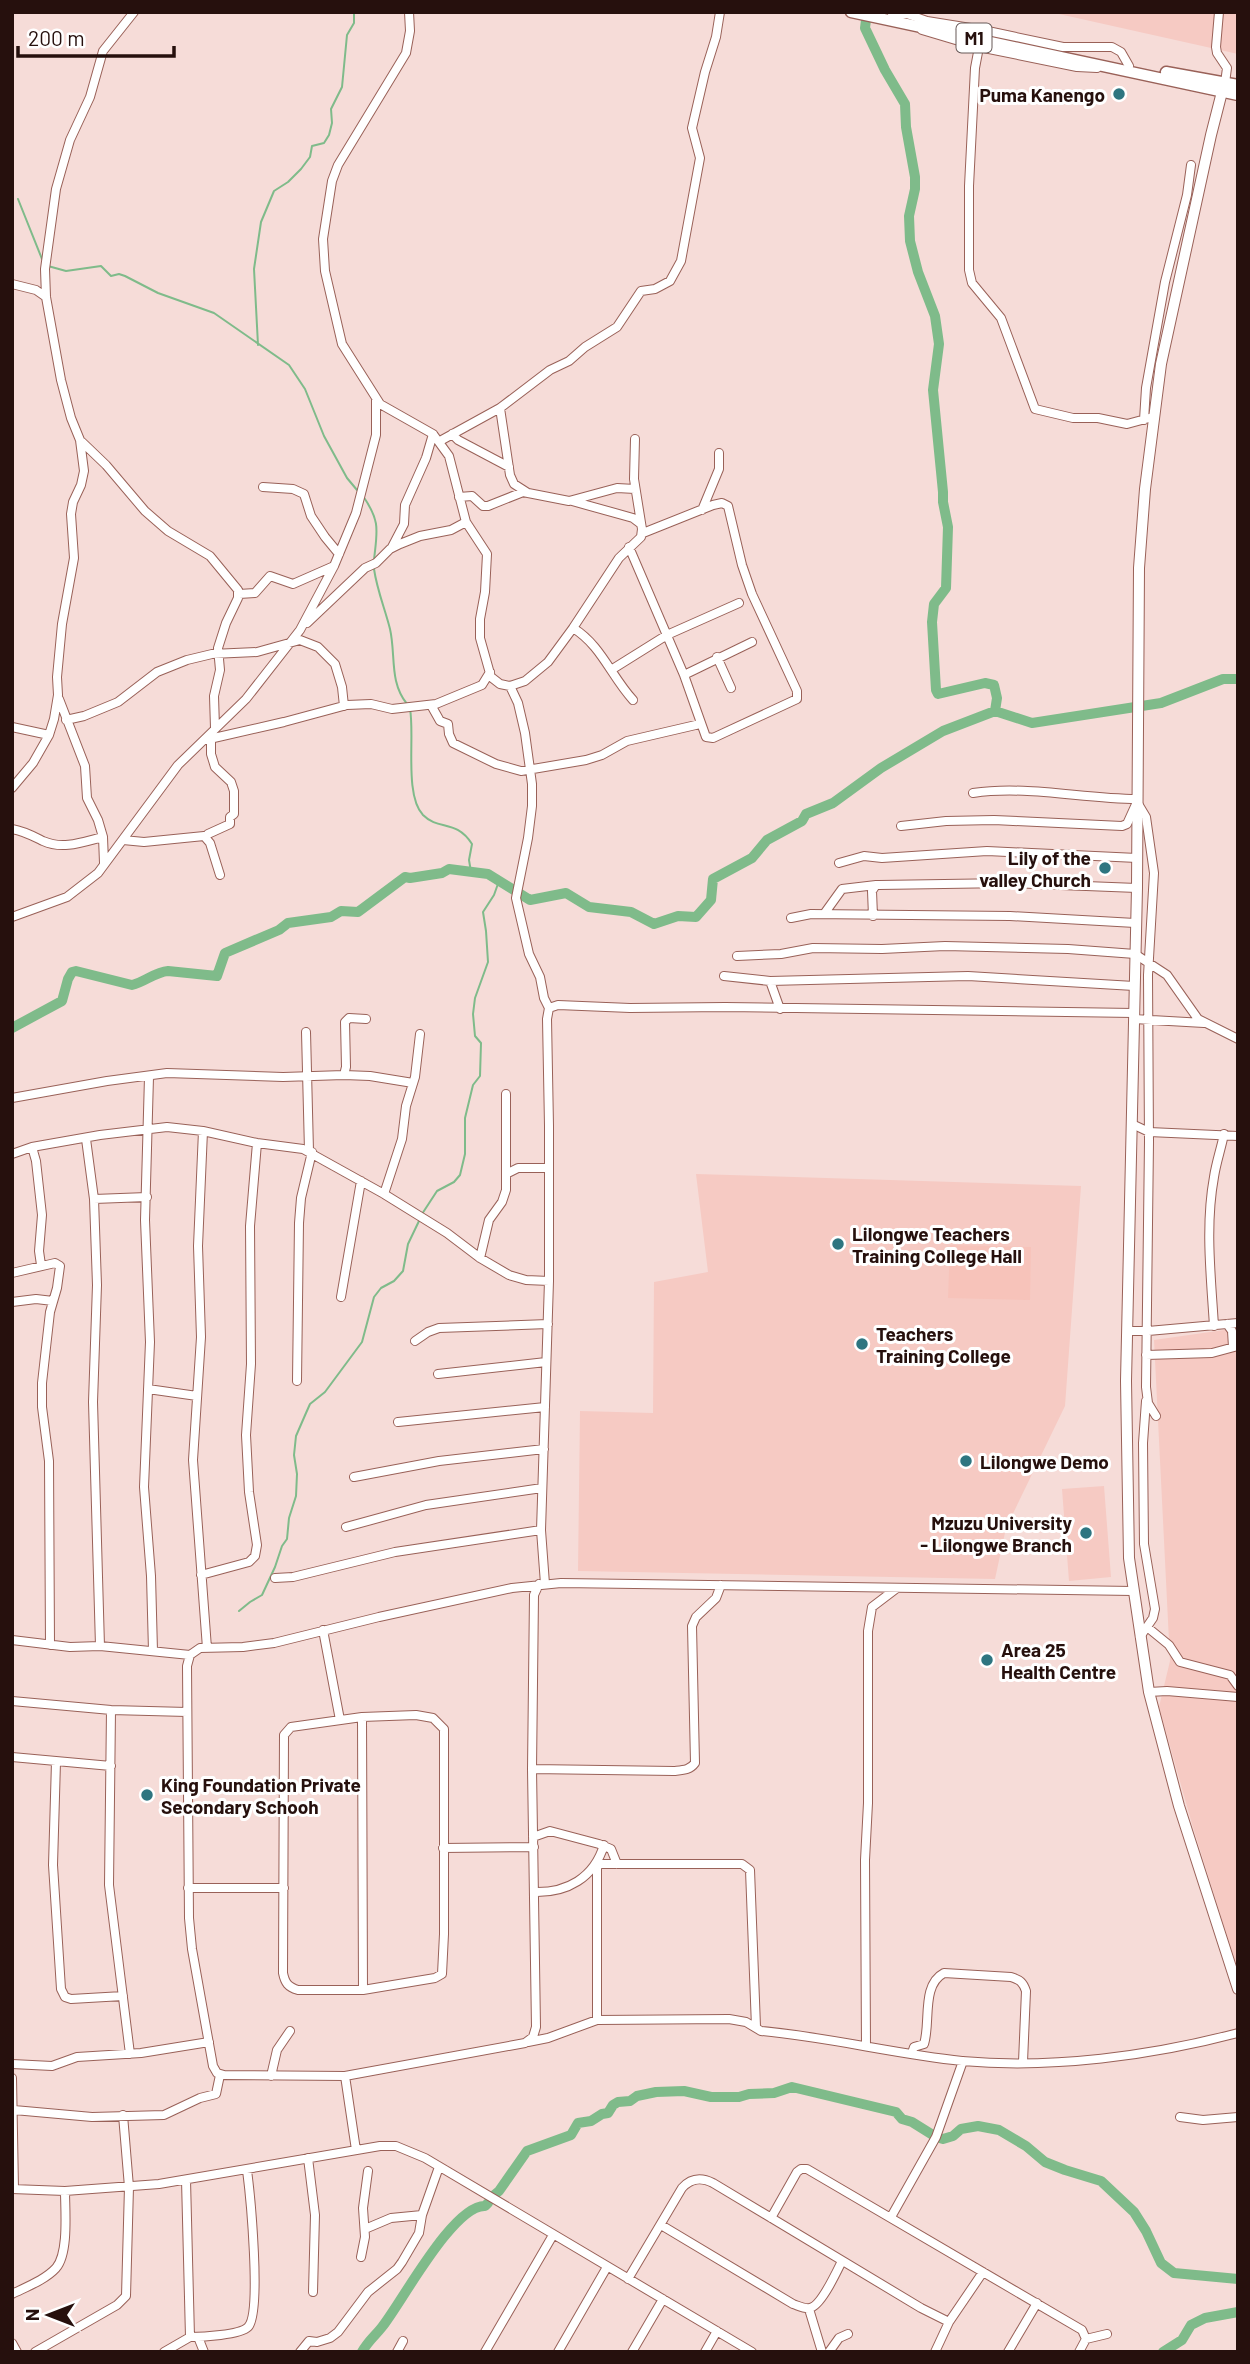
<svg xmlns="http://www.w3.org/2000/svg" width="1250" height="2364" viewBox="0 0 1250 2364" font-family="Barlow,sans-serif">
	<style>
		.built { fill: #f6cac3 }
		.green { fill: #f7c3ba }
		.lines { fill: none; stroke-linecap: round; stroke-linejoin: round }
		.stream { stroke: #7fbb8a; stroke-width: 2 }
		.river { stroke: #7fbb8a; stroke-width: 10 }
		.minor-casing { stroke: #996158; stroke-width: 10 }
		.major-casing { stroke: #996158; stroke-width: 12 }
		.highway-casing { stroke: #996158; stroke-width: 13 }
		.minor { stroke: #fff; stroke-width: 8 }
		.major { stroke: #fff; stroke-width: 10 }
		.highway { stroke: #fff; stroke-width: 10 }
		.poi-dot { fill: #2e7580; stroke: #fff; stroke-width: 2.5 }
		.labels { text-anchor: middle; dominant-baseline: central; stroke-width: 6; stroke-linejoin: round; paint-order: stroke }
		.shield { fill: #fff; stroke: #675856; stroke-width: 2 }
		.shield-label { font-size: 18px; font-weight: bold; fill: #26100d }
		.poi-label { font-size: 19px; font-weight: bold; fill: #26100d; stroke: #fff; text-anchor: start }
	</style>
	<rect width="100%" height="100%" fill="#f6dcd8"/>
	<path class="built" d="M1050 12H1238V54Z
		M696 1174 1081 1186 1065 1406 1006 1528 995 1579 578 1571 580 1411 653 1413 654 1282 708 1272Z
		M1238 1328V1971L1192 1824 1159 1707 1170 1661 1154 1340Z
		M1104 1486 1111 1577 1069 1581 1062 1489Z"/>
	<path class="green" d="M950 1245 1031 1247 1030 1300 948 1298Z"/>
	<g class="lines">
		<path class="stream" d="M18 199 42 259
			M48 266 66 271 101 266 111 276 119 274 125 276 158 293 214 313 289 365 305 389 324 436 347 478 357 490
			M258 345 254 269 261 222 274 191 288 182 301 169 310 157 312 146 324 143 329 135 332 123 331 109 342 87 347 35 354 23V12
			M363 496C381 522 377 531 374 560
			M374 569C377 590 385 609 390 629 396 655 389 682 407 704
			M410 709C415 735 404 795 423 815 439 831 456 819 472 844L469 860 471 872
			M422 1214 437 1191 454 1182 460 1175 465 1154V1118L473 1085 480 1076 481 1043 475 1036 473 1014 475 998 488 962 486 931 483 912 494 895 499 881
			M239 1611 250 1602 262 1595 275 1567 282 1546 287 1539 289 1518 296 1496 297 1474 294 1455 296 1436 306 1413 310 1404 325 1392 362 1342 374 1297 381 1288 394 1281 403 1271 408 1244 419 1221"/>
		<path class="river" d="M866 20 865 28 885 70 905 104 906 127 915 177V189L909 216 910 241 918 272 935 316 939 344 933 390 943 492V502L948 527 946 588 934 604 932 622 936 690 938 694 985 683 994 685 997 698 995 711
			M12 1028 62 1001 68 979 72 972 76 971 132 985C145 982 155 972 168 971L217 976 225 953 279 930 288 923 331 917 341 911 358 912 405 877 410 878 442 873 449 869 488 874 530 900 566 893 589 907 631 912 654 924 678 916 696 917 711 900 713 879 752 858 767 840 802 821 806 814 833 803 881 768 943 731 995 711 1032 723 1161 703 1223 679H1238
			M493 2196 499 2191 527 2151 571 2135 578 2123 591 2121 602 2114 608 2113 613 2105 618 2102 630 2101 637 2096 656 2092 684 2091 711 2097H739L749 2094 774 2093 792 2087 896 2112 902 2119 912 2122 936 2137 943 2139 953 2136 961 2129 978 2126 999 2130 1026 2146 1045 2162 1065 2170 1101 2181 1134 2212 1146 2231 1161 2263 1174 2273 1238 2279
			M362 2352C368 2341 375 2336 382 2327 402 2302 453 2205 485 2206L488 2203
			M1163 2352 1182 2340 1191 2325 1205 2318 1238 2312"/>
		<defs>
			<path id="minor" d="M409 12 410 31 406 53 338 165 332 181 323 239 325 271 342 344 380 404 433 434 449 456 466 522 487 554 485 592 480 619V638L491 677 500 684 510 686 525 681 548 662 573 628 619 558 641 537 642 529 634 479 635 439
				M1219 12 1216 47 1217 53 1227 68 1225 83
				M892 14H907L927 21 983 30 1063 47H1112L1121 52 1129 66
				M922 30 979 47 1077 67 1097 68
				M979 47 975 68 969 186V270L972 283 1001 318 1035 409 1073 418H1098L1127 424 1153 417
				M12 284 36 290 46 297
				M500 408 510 475 514 484 528 493
				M1144 420 1146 388 1165 282 1187 195 1191 165
				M452 434 458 440 509 467
				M440 441 500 408 550 370 569 361 585 347 617 327 641 291 655 289 670 281 681 261 700 158 692 128 705 72 716 37 720 12
				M82 442 106 465 145 511 168 531 210 556 238 590V598L226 623 218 648 220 670 214 696 215 728
				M263 487 293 489 304 494 311 516 325 537 339 554
				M459 497 472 496 483 506H488L523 492 569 501 617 488 635 489
				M572 501 633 518 641 524
				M702 510 719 469V453
				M392 547 404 524 405 505 426 458 433 434
				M629 547 684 675 706 737 713 738 797 699V691L752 594 742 565 728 506 722 503 713 505 643 533
				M239 594 255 593 270 576 293 584 334 566
				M307 623 365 568 376 563 390 549 400 544 420 536 451 530 466 522
				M573 628C601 645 611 676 633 700
				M717 657 731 688
				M611 670 667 635 739 603
				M684 675 752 642
				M510 686 518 703 525 733 532 784V806L528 838 516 898 529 954 540 977 544 998 549 1008
				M59 699 85 766 87 798 98 820 103 837 104 863
				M431 705 440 721 448 724 449 734 453 743 496 764 521 771 586 760 602 755 627 741 700 724
				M66 720 84 716 118 702 157 672 187 660 212 654 257 652 300 640 318 647 335 664 342 687 344 706
				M12 727 49 735
				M205 740 284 722 347 705 371 704 392 709 436 704 482 685 490 672
				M12 788 33 763 49 735 54 719 58 695 57 677 62 624 74 558 71 514 73 502 81 485 84 471 80 440 71 418 61 380 46 297 45 269 56 189 70 140 90 97 103 51 134 12
				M973 793C1027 785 1083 799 1137 799
				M1137 802 1146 817 1154 873 1148 975 1149 1142 1146 1387 1148 1403 1156 1416
				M901 826 946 821 994 820 1122 826 1127 824 1137 802
				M12 829C24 831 33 836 43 841 63 850 83 842 103 837
				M206 837 208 834 230 824V817L234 814V791L231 782 215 767 211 754V738
				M123 840 144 842 204 836 210 843 220 875
				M839 863 864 856 882 858 987 851 1137 858
				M824 914 842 889 876 885
				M873 916 872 891 876 885H879L1009 883 1137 888
				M12 917 67 897 98 873 178 765 246 699 300 630 334 566 356 513 376 435V400
				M791 918 811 914 1010 916 1135 923
				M737 956 781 954 813 948 882 949 945 946 1068 949 1135 954 1167 975 1198 1019 1238 1039
				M724 976 770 981 968 976 1134 986
				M770 981 780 1009
				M1134 1019 1204 1023
				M306 1032 309 1151
				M344 1075 346 1067 345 1022 349 1018 366 1019
				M149 1077 145 1220 150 1342 144 1487 151 1576 153 1651
				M12 1098 107 1081 167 1073 283 1077 344 1075 370 1076 413 1083
				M1132 1124 1149 1132 1238 1136
				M203 1131 198 1246 201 1337 193 1460 207 1648
				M86 1139 94 1199 97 1285 93 1402 100 1646
				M32 1147 36 1161 42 1215 39 1251 41 1265
				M12 1154 32 1147 100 1135 167 1127 203 1131 257 1143 303 1149 384 1194 447 1233 480 1258 509 1275 526 1280 549 1281
				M508 1173 518 1168H549
				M384 1194 402 1139 406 1106 415 1077 420 1034
				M94 1199 147 1197
				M480 1258 489 1220 502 1202 506 1190V1094
				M12 1273 55 1263 60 1266 57 1288 50 1312 42 1383V1407L49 1461 50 1645
				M341 1297 361 1181
				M12 1302 36 1299 53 1301
				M1227 1324 1232 1331 1233 1347
				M1214 1326C1211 1277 1205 1226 1214 1177 1216 1163 1221 1149 1224 1134
				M1128 1331H1148L1238 1323
				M415 1341 428 1332 439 1328 548 1324
				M1146 1355 1212 1353 1238 1346
				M438 1374 546 1362
				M297 1381 299 1223 301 1198 312 1152
				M148 1389 197 1396
				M398 1422 545 1407
				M354 1477 439 1461 544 1449
				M346 1527 426 1505 542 1488
				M201 1575 249 1562 255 1556 257 1545 249 1492 246 1435 251 1364 250 1226 257 1143
				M275 1578 293 1577 395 1552 541 1530
				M545 1584 541 1530 549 1281V1126L547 1019 549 1008 558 1005 630 1008 725 1007 1134 1013
				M1147 1627 1169 1645 1180 1662 1230 1675 1238 1686
				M323 1630 340 1720
				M1140 1637 1153 1618 1155 1609 1144 1544 1143 1443 1146 1401
				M12 1640 70 1647 100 1646 190 1655 200 1648 243 1647 274 1643 379 1617 512 1588 561 1583 1133 1591
				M190 1655 187 1666 189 1918 192 1949 213 2066 217 2073 224 2075 345 2076 525 2043 533 2037 536 2027 532 1769 534 1595 539 1584
				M1149 1692 1167 1691 1238 1697
				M12 1701 111 1710 187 1712
				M111 1710 109 1885 130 2054
				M416 1715 433 1718 444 1729V1934L442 1974 435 1978 363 1990H298C288 1987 285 1983 283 1973L284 1735 291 1727 362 1717Z
				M362 1717 363 1990
				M12 1757 111 1766
				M56 1762 53 1865 61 1989 65 1997 71 1999 123 1996
				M532 1769 674 1771C683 1770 690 1770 695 1763L692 1626 696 1617 716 1598 721 1585
				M533 1837 550 1831 599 1844 611 1849 617 1864
				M443 1848 534 1847
				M188 1888H284
				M534 1892C567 1893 594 1878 604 1845
				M597 2020V1868L599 1864H742L750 1870 756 2027
				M528 2042 548 2038 597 2020 729 2019 746 2022 761 2031C828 2037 895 2054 962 2061 1052 2069 1151 2056 1238 2033
				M866 2046 865 1860 868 1803V1631L872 1607 897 1588
				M912 2053 914 2047 924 2044C931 2022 921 1985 944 1973L1011 1977C1020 1980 1023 1982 1026 1991L1023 2062
				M12 2064 52 2066 77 2057 141 2053 209 2042
				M271 2076 277 2050 290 2031
				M345 2076 356 2150
				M12 2078 14 2189
				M14 2110 92 2117 164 2115 200 2098 216 2094 220 2075
				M1180 2117 1203 2120 1238 2117
				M308 2158 315 2215 313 2292
				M186 2180 190 2337C202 2337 240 2335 248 2327 262 2313 250 2193 247 2170
				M12 2189 65 2191 159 2184 380 2146H396L425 2158 752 2352
				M891 2217 936 2137 963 2061
				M771 2218 797 2172 801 2169H807L1082 2330 1086 2339 1079 2352
				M661 2225 793 2304C799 2306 804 2309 810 2308 821 2306 837 2271 842 2261
				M365 2229 391 2218 422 2215
				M361 2257 365 2237 363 2208 368 2171
				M628 2279 682 2188C691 2178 701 2177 713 2183L921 2308 949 2322 983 2272
				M12 2294C26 2287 45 2280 56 2268 69 2253 65 2210 65 2191
				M809 2309 822 2352
				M198 2337 204 2352
				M1086 2339 1107 2334
				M12 2343 17 2352
				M35 2352 117 2305 126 2296 129 2187 123 2115
				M164 2352 190 2337
				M300 2352 309 2341 317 2342 330 2338 338 2332 368 2292 397 2269 402 2262 419 2233 422 2215 439 2167
				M397 2352 403 2341
				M485 2352 553 2235
				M558 2352 607 2267
				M632 2352 663 2299
				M705 2352 717 2331
				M829 2352 839 2338 848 2334
				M935 2352 949 2322
				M1008 2352 1037 2303"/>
			<path id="major" d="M1224 84 1211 135 1161 364 1145 489 1139 568 1137 888 1126 1381 1129 1558 1149 1692 1179 1806 1238 1989"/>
			<path id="highway" d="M851 12 1238 95
				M1166 72 1238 85"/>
		</defs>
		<use href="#minor" class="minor-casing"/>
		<use href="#major" class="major-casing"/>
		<use href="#highway" class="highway-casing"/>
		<use href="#minor" class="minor"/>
		<use href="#major" class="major"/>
		<use href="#highway" class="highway"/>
	</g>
	<g class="poi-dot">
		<circle cx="1119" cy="94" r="7"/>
		<circle cx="1105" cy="868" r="7"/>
		<circle cx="838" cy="1244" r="7"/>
		<circle cx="862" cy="1344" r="7"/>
		<circle cx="966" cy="1461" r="7"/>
		<circle cx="1086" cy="1533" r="7"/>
		<circle cx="987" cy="1660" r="7"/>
		<circle cx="147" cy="1795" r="7"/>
	</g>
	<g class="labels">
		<rect class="shield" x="956.5" y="23.5" width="35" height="29" rx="5"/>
		<g class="shield-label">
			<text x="974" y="38">M1</text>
		</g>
		<g class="poi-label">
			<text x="1105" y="94" text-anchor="end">Puma Kanengo</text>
			<text x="1091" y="857" text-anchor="end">Lily of the<tspan x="1091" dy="22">valley Church</tspan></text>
			<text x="852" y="1233">Lilongwe Teachers<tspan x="852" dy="22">Training College Hall</tspan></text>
			<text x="876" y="1333">Teachers<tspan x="876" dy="22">Training College</tspan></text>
			<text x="980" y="1461">Lilongwe Demo</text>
			<text x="1072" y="1522" text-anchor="end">Mzuzu University<tspan x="1072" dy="22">- Lilongwe Branch</tspan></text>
			<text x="1001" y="1649">Area 25<tspan x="1001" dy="22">Health Centre</tspan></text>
			<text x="161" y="1784">King Foundation Private<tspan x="161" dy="22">Secondary Schooh</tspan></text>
		</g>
	</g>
	<rect width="1250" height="2364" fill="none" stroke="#26100d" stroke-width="28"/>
	<g transform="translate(49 2315) rotate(270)" stroke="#ffffff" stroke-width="5" paint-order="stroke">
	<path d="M0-5L12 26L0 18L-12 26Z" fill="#26100d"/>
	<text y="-10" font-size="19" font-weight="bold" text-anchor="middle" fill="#26100d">N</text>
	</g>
	<path d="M18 46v10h156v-10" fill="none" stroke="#26100d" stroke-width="3.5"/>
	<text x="28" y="46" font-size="21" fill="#26100d" stroke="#ffffff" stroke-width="5" paint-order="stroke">200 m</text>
</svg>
